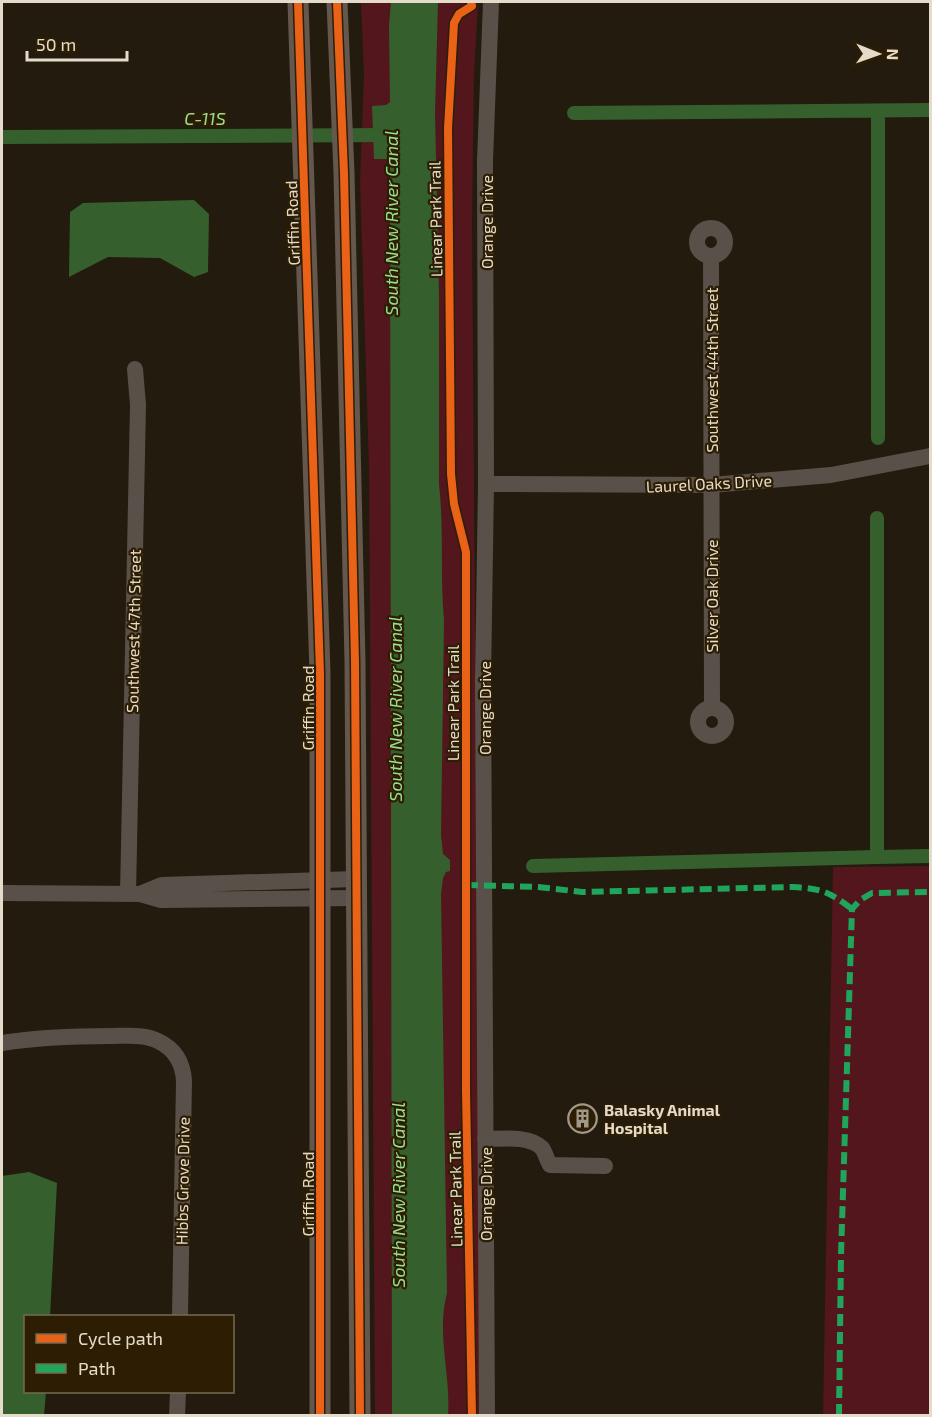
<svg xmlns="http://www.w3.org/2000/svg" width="932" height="1417" viewBox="0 0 932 1417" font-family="'Exo 2',sans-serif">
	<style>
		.green { fill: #53161c }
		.water { fill: #35602d }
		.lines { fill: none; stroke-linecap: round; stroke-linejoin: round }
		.canal { stroke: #35602d; stroke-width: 14 }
		.minor { stroke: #595049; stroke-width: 16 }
		.major { stroke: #64574e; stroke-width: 21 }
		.quiet { stroke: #20a55d; stroke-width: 6; stroke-dasharray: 12 6; stroke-linecap: butt }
		.cycleway-casing { stroke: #2d1e03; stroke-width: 11 }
		.cycleway { stroke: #ea6118; stroke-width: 8 }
		.labels { text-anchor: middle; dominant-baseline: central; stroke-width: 4.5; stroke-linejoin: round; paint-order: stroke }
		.street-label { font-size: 16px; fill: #e4dbcb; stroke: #2d1e03 }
		.poi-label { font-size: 16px; font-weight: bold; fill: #e4dbcb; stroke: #2d1e03; text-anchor: start }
		.water-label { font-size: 18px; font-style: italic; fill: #98de8f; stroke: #2d1e03 }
	</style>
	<rect width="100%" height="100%" fill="#231b0d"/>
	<path class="green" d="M361 2H478L474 76 472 226 481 1415H375L369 466 360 182 364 74Z
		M930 866V1415H823L833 867Z"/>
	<path class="water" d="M391 2H438L435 113 439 297V484C444 529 440 575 444 620L441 835 443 854 450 860V871L446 872 443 878 441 894 447 1293C436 1334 451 1374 448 1416L392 1415 390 170 388 159H374L372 106 386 105 390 102 389 25Z
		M194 200 209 214 208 272 194 277 160 258 108 257 69 277 70 212 83 203Z
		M29 1172 57 1183 50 1316H26V1392H46L44 1415H2V1176Z"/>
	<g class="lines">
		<path class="canal" d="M574 113 930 110
			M2 137 389 135
			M878 438V111
			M877 857 930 856
			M533 866 877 857V518"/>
		<path class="minor" d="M697 242a14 14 0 1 1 28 0a14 14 0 1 1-28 0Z
			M711 256 712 707
			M486 484 711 485 831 475 930 456
			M698 722a14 14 0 1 1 28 0a14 14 0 1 1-28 0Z
			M2 893 140 894 161 900 356 898
			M128 894 138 405 135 369
			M140 894 162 885 356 879
			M2 1043C39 1037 75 1036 112 1036 127 1036 145 1034 158 1041 175 1049 183 1063 184 1081L180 1316
			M485 1139C501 1139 529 1135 542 1148 545 1152 547 1160 550 1165L605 1166
			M177 1416 178 1392
			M487 1416 483 681 486 484 485 161 491 2"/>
		<path class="major" d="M298 2 320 673V1416
			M337 2 344 173 355 662 360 1416"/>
		<path class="quiet" d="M466 885 538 887 582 892 793 887C822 889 828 891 852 909
			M839 1416 841 1255 852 909 860 900 872 893 930 892"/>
		<defs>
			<path id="cycleway" d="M298 2 320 673V1416
				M337 2 344 173 355 662 360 1416
				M471 2 472 6 459 14 454 23 448 128 451 474 454 504 466 552V1091L472 1416"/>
		</defs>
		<use href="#cycleway" class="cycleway-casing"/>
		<use href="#cycleway" class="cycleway"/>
	</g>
	<defs>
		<symbol id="building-ring" viewBox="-11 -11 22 22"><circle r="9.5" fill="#2d1e03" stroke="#a09888" stroke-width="1.5"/><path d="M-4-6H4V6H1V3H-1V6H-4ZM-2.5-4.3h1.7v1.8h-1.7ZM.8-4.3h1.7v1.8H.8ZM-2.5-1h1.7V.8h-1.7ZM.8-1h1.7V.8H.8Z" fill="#a09888"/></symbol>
	</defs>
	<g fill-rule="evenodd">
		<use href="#building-ring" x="566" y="1102" width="33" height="33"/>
	</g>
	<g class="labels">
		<g class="street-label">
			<text transform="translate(435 219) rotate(-91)">Linear Park Trail</text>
			<text transform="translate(486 222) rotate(-90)">Orange Drive</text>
			<text transform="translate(292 223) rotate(-92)">Griffin Road</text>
			<text transform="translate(711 370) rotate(-90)">Southwest 44th Street</text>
			<text transform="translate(709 483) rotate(-3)">Laurel Oaks Drive</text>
			<text transform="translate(711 596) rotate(-90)">Silver Oak Drive</text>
			<text transform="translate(133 631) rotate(-89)">Southwest 47th Street</text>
			<text transform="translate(452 703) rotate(-90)">Linear Park Trail</text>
			<text transform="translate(307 708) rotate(-90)">Griffin Road</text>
			<text transform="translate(484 708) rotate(-90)">Orange Drive</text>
			<text transform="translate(182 1181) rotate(-89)">Hibbs Grove Drive</text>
			<text transform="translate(455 1189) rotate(-91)">Linear Park Trail</text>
			<text transform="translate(307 1194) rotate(-90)">Griffin Road</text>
			<text transform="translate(485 1194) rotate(-90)">Orange Drive</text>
		</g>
		<g class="poi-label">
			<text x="604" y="1109">Balasky Animal<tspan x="604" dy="18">Hospital</tspan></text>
		</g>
		<g class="water-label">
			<text x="205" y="118">C-11S</text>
			<text transform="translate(391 223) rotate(-90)">South New River Canal</text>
			<text transform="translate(395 709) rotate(-90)">South New River Canal</text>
			<text transform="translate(398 1195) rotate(-90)">South New River Canal</text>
		</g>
	</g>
	<rect width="932" height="1417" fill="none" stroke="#e4dbcb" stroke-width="6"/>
	<rect x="24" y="1315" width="210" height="78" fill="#2d1e03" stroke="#766a53" stroke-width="1.5"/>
	<rect x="36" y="1334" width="30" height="9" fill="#ea6118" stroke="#766a53" stroke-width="1.5"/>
	<text x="78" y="1345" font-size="18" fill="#e4dbcb">Cycle path</text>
	<rect x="36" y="1364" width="30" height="9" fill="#20a55d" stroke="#766a53" stroke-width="1.5"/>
	<text x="78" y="1375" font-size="18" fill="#e4dbcb">Path</text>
	<g transform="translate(878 54) rotate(91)" stroke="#2d1e03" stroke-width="4.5" paint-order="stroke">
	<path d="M0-4.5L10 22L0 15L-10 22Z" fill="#e4dbcb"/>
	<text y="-9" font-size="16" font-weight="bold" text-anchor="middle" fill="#e4dbcb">N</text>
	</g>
	<path d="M27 51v9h100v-9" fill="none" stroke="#e4dbcb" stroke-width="3"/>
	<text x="36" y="51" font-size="18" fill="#e4dbcb" stroke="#2d1e03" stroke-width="4.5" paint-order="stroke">50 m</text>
</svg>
